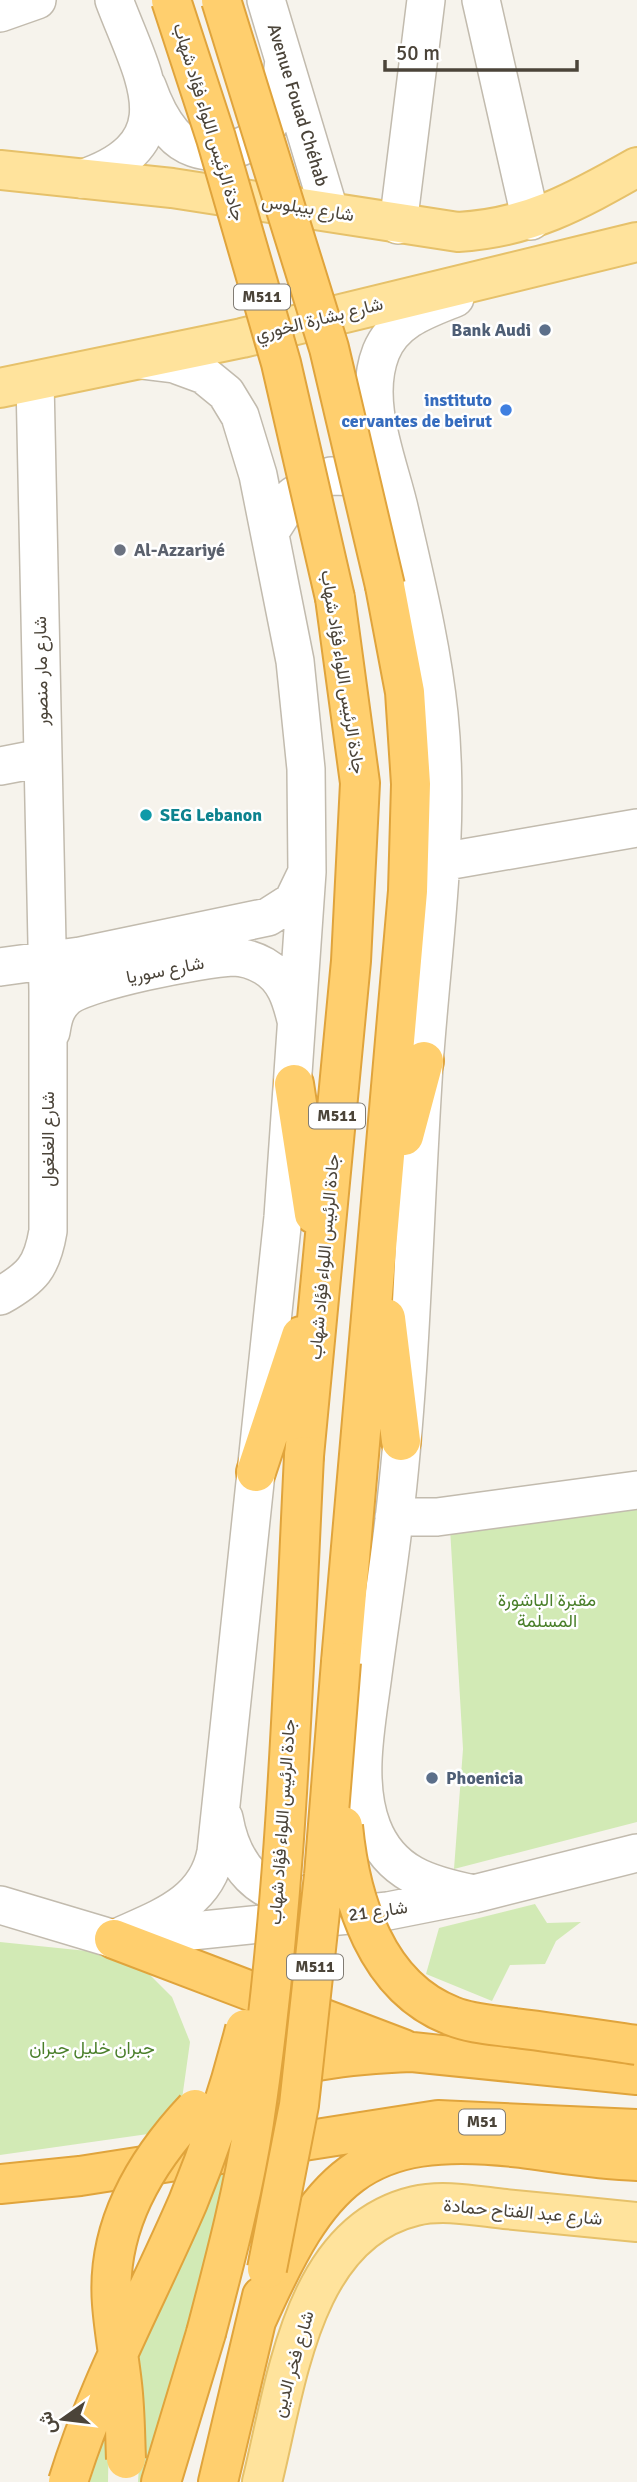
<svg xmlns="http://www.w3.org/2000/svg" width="637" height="2482" viewBox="0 0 637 2482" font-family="Signika,Vazirmatn,sans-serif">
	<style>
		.green { fill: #d2eab5 }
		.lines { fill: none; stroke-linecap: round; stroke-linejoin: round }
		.minor-casing { stroke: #c2bbae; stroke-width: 40 }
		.major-casing { stroke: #e6c16a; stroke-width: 42 }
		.highway-casing { stroke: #e0a43c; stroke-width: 42 }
		.minor { stroke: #fff; stroke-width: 37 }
		.major { stroke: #ffe39c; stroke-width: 38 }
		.highway { stroke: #ffcf6e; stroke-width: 38 }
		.highway-bridge-casing { stroke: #e0a43c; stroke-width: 42; stroke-linecap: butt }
		.highway-bridge { stroke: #ffcf6e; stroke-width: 38 }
		.service-dot { fill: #5c6f8a; stroke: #fff; stroke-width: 2.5 }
		.shop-dot { fill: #3f7fe0; stroke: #fff; stroke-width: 2.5 }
		.worship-dot { fill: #6b7280; stroke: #fff; stroke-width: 2.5 }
		.culture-dot { fill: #0f9aa8; stroke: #fff; stroke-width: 2.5 }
		.labels { text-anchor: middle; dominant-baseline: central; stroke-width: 5; stroke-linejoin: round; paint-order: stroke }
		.shield { fill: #fff; stroke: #817c74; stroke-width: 2 }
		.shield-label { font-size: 16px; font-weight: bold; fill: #4b4439 }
		.street-label { font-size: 18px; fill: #4b4439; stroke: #fff }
		.service-label { font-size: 18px; font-weight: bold; fill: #4e5e75; stroke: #fff; text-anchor: end }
		.shop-label { font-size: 18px; font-weight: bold; fill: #366cbe; stroke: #fff; text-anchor: end }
		.worship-label { font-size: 18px; font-weight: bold; fill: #5b616d; stroke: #fff; text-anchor: start }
		.culture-label { font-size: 18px; font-weight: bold; fill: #0d838f; stroke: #fff; text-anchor: start }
		.park-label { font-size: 18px; fill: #4a7f2a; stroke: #fff }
	</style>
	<rect width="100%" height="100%" fill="#f6f3ec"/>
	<path class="green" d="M637 1505V1822L454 1869 463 1749 450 1528Z
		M535 1904 547 1923 581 1922 556 1941 545 1964 510 1965 492 2001 426 1974 439 1928Z
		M0 1942 87 1951 139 1964 172 1997 190 2042 182 2099 148 2134 0 2155Z
		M237 2109 209 2251 148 2482H138L142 2415 135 2360Z
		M109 2420 108 2482H90Z"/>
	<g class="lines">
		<defs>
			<path id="minor" d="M266 0 329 210
				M481 0 531 221
				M0 13 37 0
				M147 86C153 103 160 119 172 133 196 161 246 156 267 127 281 108 281 83 284 60
				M81 179C188 143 143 77 114 0
				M398 225 426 0
				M455 298C425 310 394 320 381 352 361 403 389 462 400 512 415 578 432 646 439 714 451 832 432 949 424 1066 414 1217 412 1370 394 1520 388 1571 380 1622 373 1674 367 1722 354 1780 372 1827 390 1874 429 1885 474 1894
				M270 532 293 496 316 481 331 476 365 477 382 492
				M0 766 42 758
				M441 862 637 828
				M0 967 80 956 268 917 293 901 307 872
				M51 1032C53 1019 55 1008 66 998 85 981 204 958 233 957 244 957 255 961 264 966 285 978 291 999 296 1020
				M0 1296C32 1278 42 1267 48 1231V991L35 381
				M394 1517H437L637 1490
				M224 1818C232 1863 259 1902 310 1894
				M0 1905 114 1939 388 1911 474 1894 637 1853
				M114 1939C157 1919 206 1905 216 1852L283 1217 307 872 306 769 295 661 258 475 240 416 226 393 204 375 174 364 141 360"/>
			<path id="major" d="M0 170 172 188 458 232C529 228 577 201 637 167
				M0 388 242 338 637 242
				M262 2482C286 2387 301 2233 415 2206 443 2199 477 2206 505 2209 549 2213 593 2218 637 2222"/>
			<path id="highway" d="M294 1084 314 1214
				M404 1136 424 1061
				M386 1318 401 1441
				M304 1456 351 961 360 783 335 598
				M256 1472 301 1336
				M341 1662 408 891 411 784 405 692 385 586
				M114 1939 403 2049
				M233 2087C288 2061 351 2054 412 2052L637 2075
				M0 2184 80 2176 438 2120 637 2129
				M257 2319C319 2181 359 2128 521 2148 559 2153 598 2160 637 2161
				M161 2482 206 2333
				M218 2482 262 2296"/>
		</defs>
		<use href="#minor" class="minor-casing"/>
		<use href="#major" class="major-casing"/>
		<use href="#highway" class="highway-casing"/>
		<use href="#minor" class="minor"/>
		<use href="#major" class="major"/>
		<use href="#highway" class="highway"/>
		<defs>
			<path id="highway-bridge" d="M171 0 216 138 281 363 335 598
				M221 0 329 348 385 586
				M343 1826C350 1899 376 1987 452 2016 471 2024 495 2025 515 2028 556 2033 596 2039 637 2045
				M267 2269 299 2105 324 1875 341 1662
				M206 2333C224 2264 243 2193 254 2122 287 1903 293 1677 304 1456
				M126 2459C125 2434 125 2409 122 2384 119 2357 114 2331 112 2304 106 2228 144 2163 195 2109
				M68 2482C98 2384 148 2295 188 2202 211 2146 230 2088 245 2029"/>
		</defs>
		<use href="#highway-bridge" class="highway-bridge-casing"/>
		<use href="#highway-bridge" class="highway-bridge"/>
	</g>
	<g class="service-dot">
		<circle cx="545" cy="330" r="7"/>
		<circle cx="432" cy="1778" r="7"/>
	</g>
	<circle class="shop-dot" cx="506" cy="410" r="7"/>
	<circle class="worship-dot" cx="120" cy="550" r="7"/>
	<circle class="culture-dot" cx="146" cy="815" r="7"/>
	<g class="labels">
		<g class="shield">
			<rect x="234" y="284.5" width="56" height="25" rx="5"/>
			<rect x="309" y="1103.5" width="56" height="25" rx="5"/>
			<rect x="287" y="1954.5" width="56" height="25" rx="5"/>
			<rect x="459" y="2109.5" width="46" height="25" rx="5"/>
		</g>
		<g class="shield-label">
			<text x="262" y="297">M511</text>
			<text x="337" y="1116">M511</text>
			<text x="315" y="1967">M511</text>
			<text x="482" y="2122">M51</text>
		</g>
		<g class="street-label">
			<text transform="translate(298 105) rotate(73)">Avenue Fouad Chéhab</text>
			<text transform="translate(209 122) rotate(73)">جادة الرئيس اللواء فؤاد شهاب</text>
			<text transform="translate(308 208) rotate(9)">شارع بيبلوس</text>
			<text transform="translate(319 319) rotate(-14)">شارع بشارة الخوري</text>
			<text transform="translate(41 671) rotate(-91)">شارع مار منصور</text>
			<text transform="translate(343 672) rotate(81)">جادة الرئيس اللواء فؤاد شهاب</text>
			<text transform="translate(165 970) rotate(-11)">شارع سوريا</text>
			<text transform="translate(48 1139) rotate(-90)">شارع الغلغول</text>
			<text transform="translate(324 1257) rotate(-85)">جادة الرئيس اللواء فؤاد شهاب</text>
			<text transform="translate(282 1822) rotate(-86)">جادة الرئيس اللواء فؤاد شهاب</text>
			<text transform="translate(378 1911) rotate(-8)">شارع 21</text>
			<text transform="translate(523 2212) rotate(5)">شارع عبد الفتاح حمادة</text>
			<text transform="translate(293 2364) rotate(-74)">شارع فخر الدين</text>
		</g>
		<g class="service-label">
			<text x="531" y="330">Bank Audi</text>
			<text x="446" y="1778" text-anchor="start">Phoenicia</text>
		</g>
		<g class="shop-label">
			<text x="492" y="400">instituto<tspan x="492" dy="21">cervantes de beirut</tspan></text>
		</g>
		<g class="worship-label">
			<text x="134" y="550">Al-Azzariyé</text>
		</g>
		<g class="culture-label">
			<text x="160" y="815">SEG Lebanon</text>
		</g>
		<g class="park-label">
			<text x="547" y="1600">مقبرة الباشورة<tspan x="547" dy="21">المسلمة</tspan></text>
			<text x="92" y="2048">جبران خليل جبران</text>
		</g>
	</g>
	<g transform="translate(63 2419) rotate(256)" stroke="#ffffff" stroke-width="5" paint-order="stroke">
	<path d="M0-5L12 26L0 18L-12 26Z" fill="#4b4439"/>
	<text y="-10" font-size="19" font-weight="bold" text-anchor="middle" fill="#4b4439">ش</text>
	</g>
	<path d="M385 60v10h192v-10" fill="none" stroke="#4b4439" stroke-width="3.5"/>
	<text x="396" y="60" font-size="21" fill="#4b4439" stroke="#ffffff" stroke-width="5" paint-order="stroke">50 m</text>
</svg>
